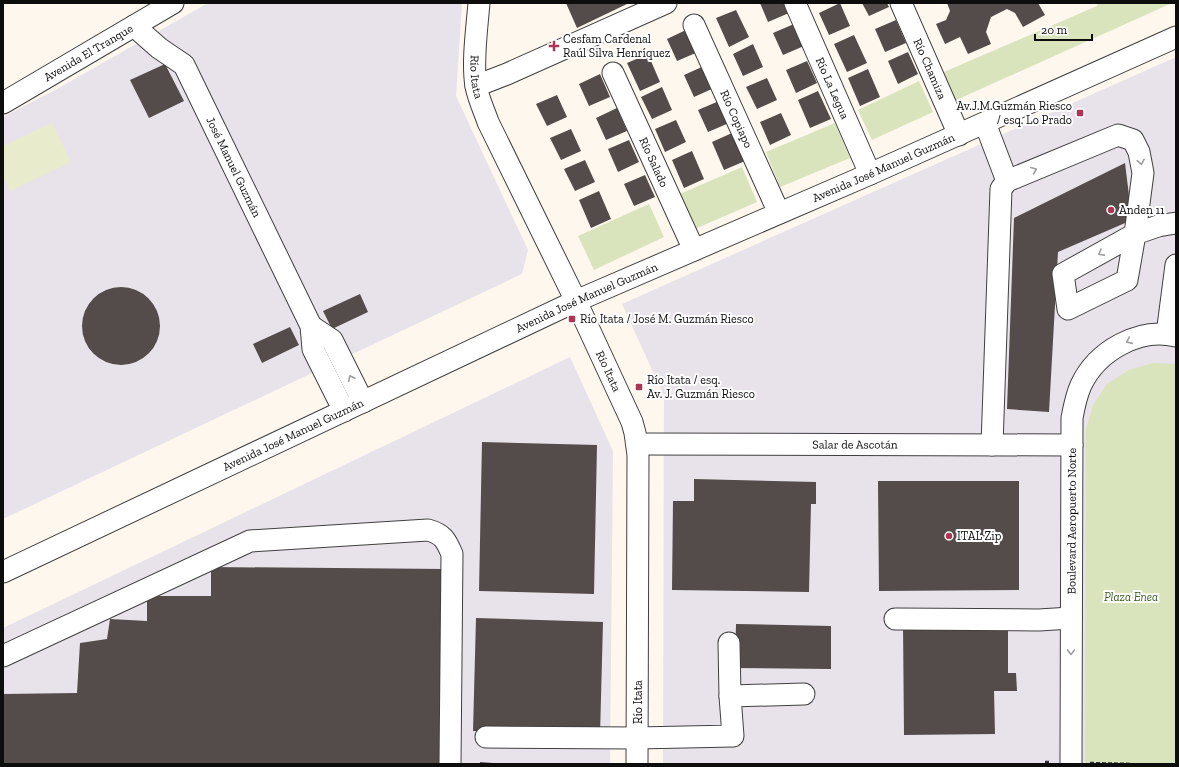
<svg xmlns="http://www.w3.org/2000/svg" width="1179" height="767" viewBox="0 0 1179 767" font-family="'Zilla Slab',serif">
	<style>
		.industrial { fill: #e8e2ea }
		.green { fill: #d9e3bc }
		.pitch { fill: #e8eccd }
		.building { fill: #544c4a }
		.lines { fill: none; stroke-linecap: round; stroke-linejoin: round }
		.minor-casing { stroke: #404040; stroke-width: 23 }
		.path { stroke: #2f2f2f; stroke-width: 2.5; stroke-dasharray: 4 2; stroke-linecap: butt }
		.minor { stroke: #fff; stroke-width: 21 }
		.oneway { stroke: #9e9e9e }
		.poi-dot { fill: #ab3655; stroke: #fff; stroke-width: 1.5 }
		.labels { text-anchor: middle; dominant-baseline: central; stroke-width: 4; stroke-linejoin: round; paint-order: stroke }
		.poi-label { font-size: 12px; fill: #0d0d0d; stroke: #fff; text-anchor: start }
		.street-label { font-size: 12px; fill: #0d0d0d; stroke: #fff }
		.park-label { font-size: 12px; font-style: italic; fill: #3d5c25; stroke: #fff }
	</style>
	<rect width="100%" height="100%" fill="#fdf7ee"/>
	<path class="industrial" d="M208 3H462L456 96 528 250 522 274 3 519V117L57 89Z
		M1176 57V764H663L664 396 622 304Z
		M570 357 613 451 610 764H3V628Z"/>
	<path class="green" d="M1098 3H1172L954 101 944 72 1097 6Z
		M919 81 933 112 872 140 858 110Z
		M835 123 850 158 780 187 766 152Z
		M742 167 757 202 695 229 680 194Z
		M649 204 664 237 594 270 578 236Z
		M1153 363 1176 364V764H1085L1086 429 1093 405 1107 384 1129 370Z"/>
	<path class="pitch" d="M52 123 71 162 10 191 3 176V146Z"/>
	<path class="building" d="M566 3H629L577 28Z
		M760 3H784L789 13 768 22Z
		M840 3 850 26 829 35 819 13Z
		M862 3H887L889 7 869 16Z
		M947 3H976V4L979 3H1038L1045 15 1023 27 1015 13 1007 9 991 17 986 32 991 44 968 54 960 37 945 44 936 24 946 20 950 11Z
		M736 10 749 37 729 47 716 18Z
		M896 20 906 43 885 52 875 29Z
		M794 24 804 46 783 55 773 33Z
		M688 29 698 52 677 61 667 39Z
		M854 35 867 63 847 72 834 44Z
		M753 44 763 67 743 76 733 54Z
		M908 52 918 74 898 84 888 61Z
		M648 54 660 82 640 91 627 63Z
		M807 61 817 83 796 93 786 70Z
		M165 64 184 101 149 118 130 80Z
		M704 66 714 88 694 97 684 75Z
		M868 69 880 97 860 106 848 78Z
		M600 74 610 97 589 106 579 84Z
		M767 78 777 100 757 109 746 87Z
		M662 87 672 110 652 119 641 97Z
		M818 91 831 119 810 128 798 100Z
		M557 95 567 117 547 126 536 104Z
		M719 101 729 123 708 132 698 110Z
		M617 108 627 131 606 140 596 118Z
		M781 113 791 135 770 145 760 122Z
		M676 120 686 142 665 152 655 129Z
		M571 129 581 151 561 160 550 138Z
		M732 133 745 161 724 170 712 142Z
		M629 140 639 162 618 172 608 149Z
		M692 151 704 179 684 188 672 160Z
		M585 160 595 182 575 191 564 169Z
		M1125 163 1132 220 1058 252 1049 412 1007 409 1014 218Z
		M645 175 655 197 634 206 624 184Z
		M599 191 611 219 591 228 579 200Z
		M82 326a39 39 0 1 1 78 0a39 39 0 1 1-78 0Z
		M360 294 368 312 332 329 323 311Z
		M290 327 299 345 262 363 253 344Z
		M482 442 597 445 594 594 479 591Z
		M694 479 816 482V504H811L809 592 672 590 673 501H694Z
		M878 481H1019V590L879 591Z
		M211 567 445 569 444 764H3V694L77 693 80 643 107 639 110 619 147 621V596H211Z
		M476 618 603 622 600 735 473 731Z
		M736 624 831 626V669L735 668Z
		M903 624H1008V673H1016L1017 691H994L995 734 904 735Z
		M480 762 493 763V764H480Z"/>
	<g class="lines">
		<defs>
			<g id="minor">
				<path id="s1" d="M479 3C477 27 472 63 476 86 478 98 484 110 488 122L576 301 632 422 635 433 638 455 637 764"/>
				<path id="s2" d="M795 3 870 174"/>
				<path id="s3" d="M901 3 959 135"/>
				<path id="s4" d="M694 25 779 213"/>
				<path id="s5" d="M134 26 159 48 184 65 311 326 313 349 344 411"/>
				<path id="s6" d="M613 73 694 250"/>
				<path d="M476 86 507 74 666 3"/>
				<path id="s7" d="M3 103 173 3"/>
				<path d="M985 123 1007 181"/>
				<path d="M311 326 332 340 363 402"/>
				<path d="M1167 334 1176 265"/>
				<path id="s8" d="M637 444 1072 445"/>
				<path d="M992 445 1001 189 1007 181 1118 135 1133 140 1139 152 1143 173 1135 234 1127 280 1068 309 1063 274 1135 234 1158 226 1176 223"/>
				<path id="s9" d="M3 572 576 301 870 174 1176 37"/>
				<path d="M895 619 1039 620 1071 618"/>
				<path d="M729 643 730 696"/>
				<path d="M3 656 250 541 428 530C443 534 446 540 452 554L450 764"/>
				<path d="M486 737 637 738 733 736 730 696 804 694"/>
				<path id="s10" d="M1071 764 1072 418C1074 407 1076 396 1081 385 1097 351 1139 327 1176 336"/>
			</g>
		</defs>
		<use href="#minor" class="minor-casing"/>
		<path class="path" d="M1045 762H1051
			M1090 763 1132 764"/>
		<use href="#minor" class="minor"/>
	</g>
	<defs><path id="oneway-chevron" d="M-2-3.5L2.5 0L-2 3.5" fill="none" stroke-width="1.6" stroke-linecap="round" stroke-linejoin="round"/></defs>
	<g class="oneway">
		<use href="#oneway-chevron" transform="translate(1141 162) rotate(79)"/>
		<use href="#oneway-chevron" transform="translate(1034 170) rotate(-23)"/>
		<use href="#oneway-chevron" transform="translate(1101 253) rotate(151)"/>
		<use href="#oneway-chevron" transform="translate(1129 341) rotate(156)"/>
		<use href="#oneway-chevron" transform="translate(351 378) rotate(-116)"/>
		<use href="#oneway-chevron" transform="translate(1071 652) rotate(90)"/>
	</g>
	<g class="poi-dot">
		<path d="M552 40h4v4h4v4h-4v4h-4v-4h-4v-4h4z"/>
		<rect x="1076" y="109" width="8" height="8" rx="2"/>
		<circle cx="1111" cy="210" r="4"/>
		<rect x="568" y="315" width="8" height="8" rx="2"/>
		<rect x="635" y="383" width="8" height="8" rx="2"/>
		<circle cx="949" cy="536" r="4"/>
	</g>
	<g class="labels">
		<g class="poi-label">
			<text x="563" y="39">Cesfam Cardenal<tspan x="563" dy="14">Raúl Silva Henríquez</tspan></text>
			<text x="1072" y="106" text-anchor="end">Av.J.M.Guzmán Riesco<tspan x="1072" dy="14">/ esq. Lo Prado</tspan></text>
			<text x="1119" y="210">Anden 11</text>
			<text x="580" y="319">Río Itata / José M. Guzmán Riesco</text>
			<text x="647" y="380">Río Itata / esq.<tspan x="647" dy="14">Av. J. Guzmán Riesco</tspan></text>
			<text x="957" y="536">ITAL Zip</text>
		</g>
		<g class="street-label">
			<text stroke="none"><textPath href="#s7" startOffset="99">Avenida El Tranque</textPath></text>
			<text stroke="none"><textPath href="#s3" startOffset="72">Río Chamiza</textPath></text>
			<text stroke="none"><textPath href="#s1" startOffset="74">Río Itata</textPath></text>
			<text stroke="none"><textPath href="#s2" startOffset="93">Río La Legua</textPath></text>
			<text stroke="none"><textPath href="#s4" startOffset="103">Río Copiapo</textPath></text>
			<text stroke="none"><textPath href="#s6" startOffset="98">Río Salado</textPath></text>
			<text stroke="none"><textPath href="#s5" startOffset="177">José Manuel Guzmán</textPath></text>
			<text stroke="none"><textPath href="#s9" startOffset="969">Avenida José Manuel Guzmán</textPath></text>
			<text stroke="none"><textPath href="#s9" startOffset="645">Avenida José Manuel Guzmán</textPath></text>
			<text stroke="none"><textPath href="#s1" startOffset="398">Río Itata</textPath></text>
			<text stroke="none"><textPath href="#s9" startOffset="321">Avenida José Manuel Guzmán</textPath></text>
			<text stroke="none"><textPath href="#s8" startOffset="218">Salar de Ascotán</textPath></text>
			<text stroke="none"><textPath href="#s10" startOffset="243">Boulevard Aeropuerto Norte</textPath></text>
			<text transform="translate(638 702) rotate(-90)">Río Itata</text>
		</g>
		<g class="park-label">
			<text x="1131" y="597">Plaza Enea</text>
		</g>
	</g>
	<rect width="1179" height="767" fill="none" stroke="#0d0d0d" stroke-width="8"/>
	<path d="M1035 34v6h57v-6" fill="none" stroke="#0d0d0d" stroke-width="2"/>
	<text x="1041" y="34" font-size="12" fill="#0d0d0d" stroke="#ffffff" stroke-width="3" paint-order="stroke">20 m</text>
</svg>
